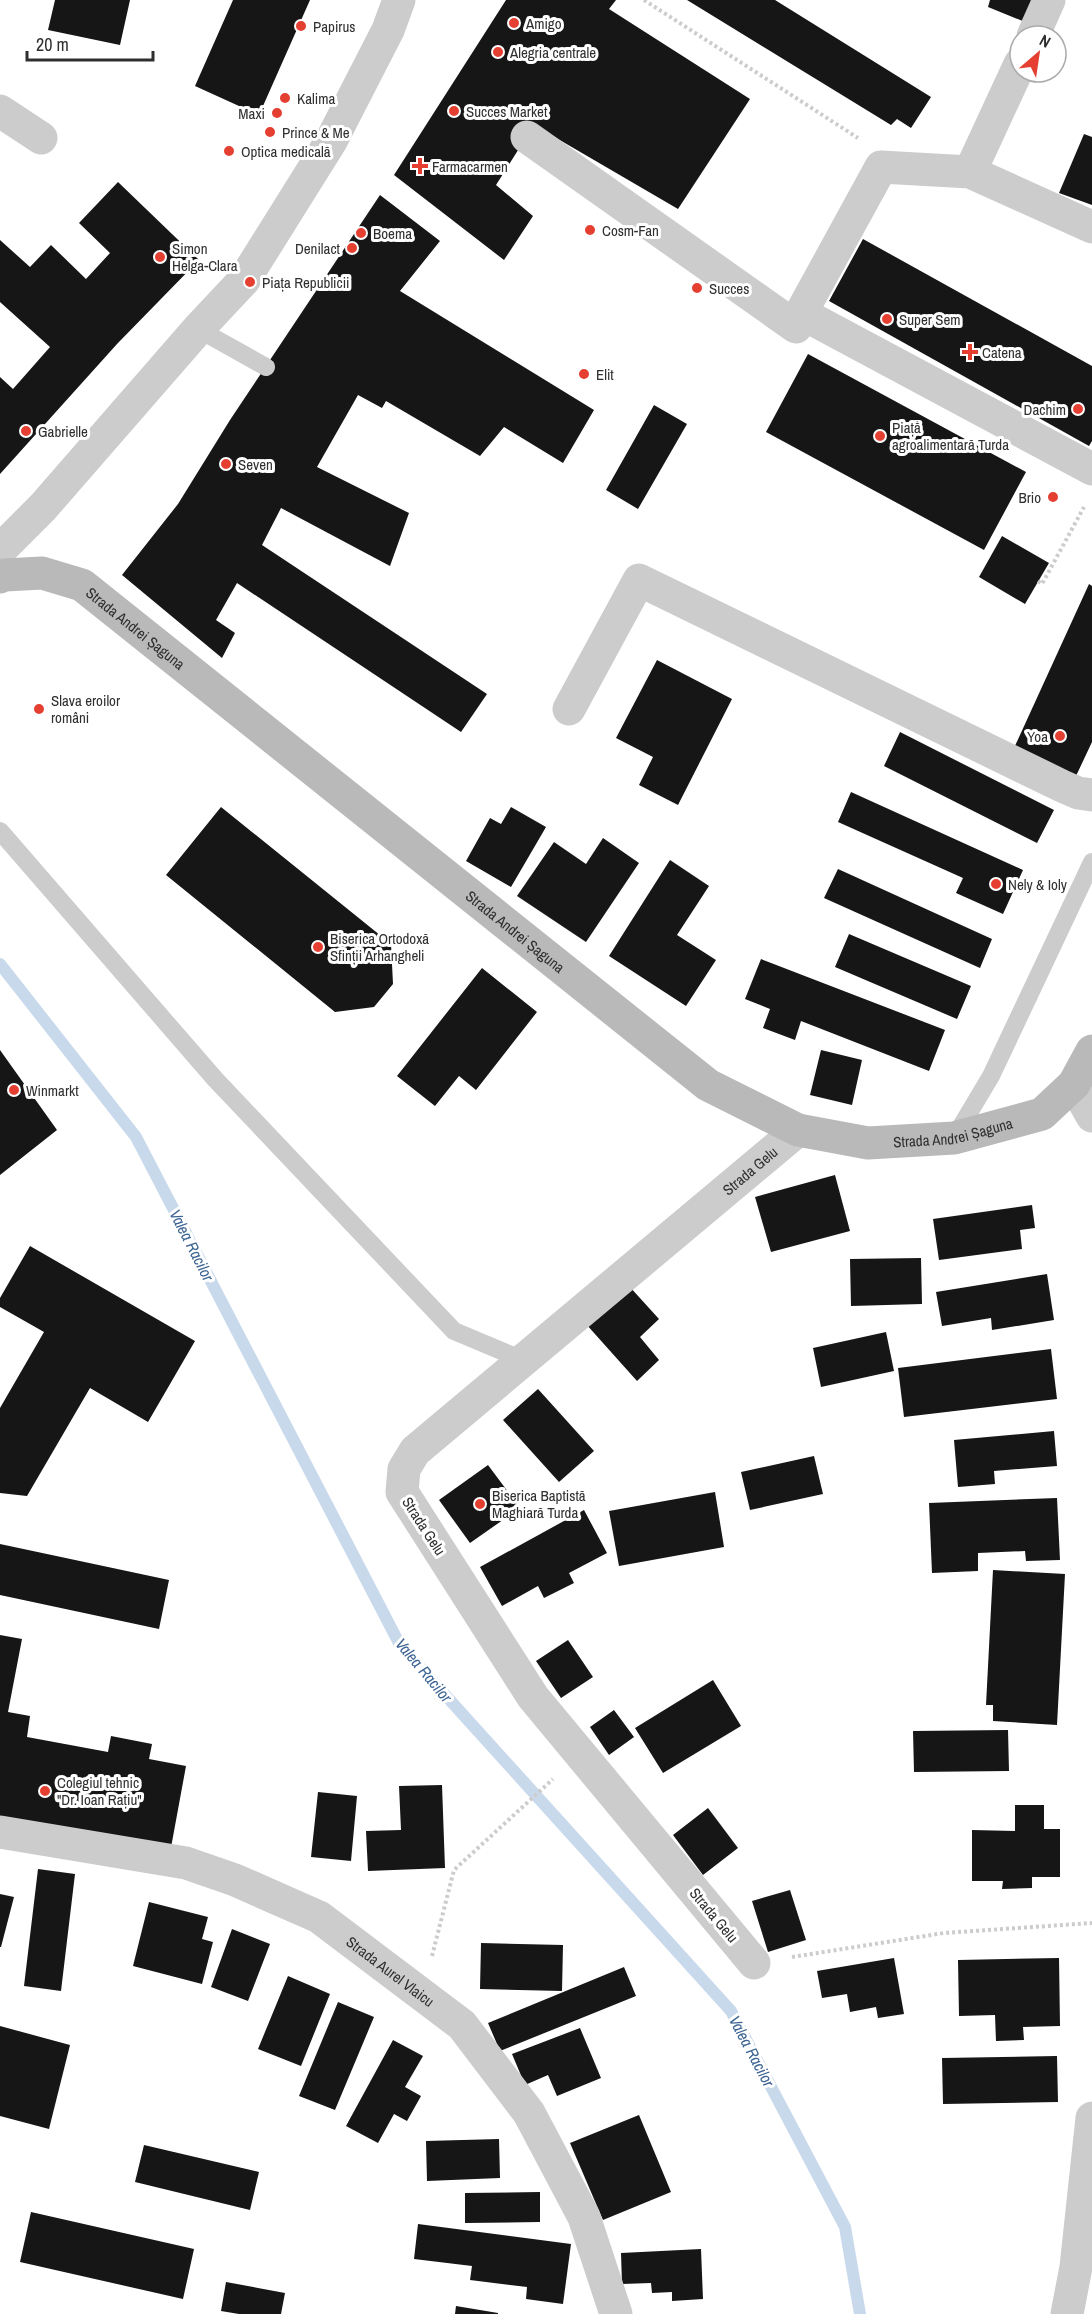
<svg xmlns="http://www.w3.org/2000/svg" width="1092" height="2314" viewBox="0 0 1092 2314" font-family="'Archivo Narrow',sans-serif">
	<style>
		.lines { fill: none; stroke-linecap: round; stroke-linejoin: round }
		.stream { stroke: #c9d9ec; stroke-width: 12 }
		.building { fill: #161616 }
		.path { stroke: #ccc; stroke-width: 4; stroke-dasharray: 3 3; stroke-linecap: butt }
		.service { stroke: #ccc; stroke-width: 18 }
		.minor { stroke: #ccc; stroke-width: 33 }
		.secondary { stroke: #b9b9b9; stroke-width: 33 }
		.poi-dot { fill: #e53f32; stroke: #fff; stroke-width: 2 }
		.labels { text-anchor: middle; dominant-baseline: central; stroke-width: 6; stroke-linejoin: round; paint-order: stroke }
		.poi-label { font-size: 15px; fill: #2f2f2f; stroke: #fff; text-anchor: start }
		.street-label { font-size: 15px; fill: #2f2f2f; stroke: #fff }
		.water-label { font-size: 16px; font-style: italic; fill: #3d6492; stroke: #fff }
	</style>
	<rect width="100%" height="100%" fill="#fff"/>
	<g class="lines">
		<path class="stream" d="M0 964 136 1137 400 1645 731 2011 845 2227 860 2314"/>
	</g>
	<path class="building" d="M55 0H130L120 45 48 30Z
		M233 0H310L259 115 195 86Z
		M506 0H616L609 9 750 99 678 209 534 125 496 185 533 216 504 260 394 175Z
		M687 0H775L931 97 911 128 897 119 891 125Z
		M990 0H1033L1025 22 988 7Z
		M1084 134 1092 137V205L1059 193Z
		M118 182 199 260 117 344 0 474V377L13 389 50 347 0 302V240L30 267 51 245 86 279 110 253 79 223Z
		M380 195 440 241 400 291 594 410 563 463 504 427 480 456 386 401 382 408 358 395 317 467 409 513 390 566 281 508 262 545 487 694 461 732 237 583 216 620 235 633 222 658 122 575 178 504 230 420Z
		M863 239 1092 366V441L1089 446 829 301Z
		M808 354 1026 472 984 550 766 432Z
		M654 405 687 424 638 509 606 490Z
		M1002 536 1049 563 1025 604 979 577Z
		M1089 584 1092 586V742L1076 776 1014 748Z
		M657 660 732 699 678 805 639 785 653 757 616 738Z
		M900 732 1054 810 1037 843 884 766Z
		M851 792 1023 870 1003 914 956 893 963 878 838 822Z
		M221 807 391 944 393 984 374 1007 335 1012 166 875Z
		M511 807 546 827 511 887 466 861 490 818 501 824Z
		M603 838 639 863 586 942 517 896 554 842 586 864Z
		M670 860 709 886 677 935 716 960 686 1006 609 956Z
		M838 869 992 939 980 968 824 898Z
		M849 934 971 986 957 1019 835 967Z
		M761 959 945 1030 929 1071 801 1021 795 1040 763 1028 770 1009 745 999Z
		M482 968 537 1012 476 1090 459 1076 435 1106 397 1076Z
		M0 1050 57 1130 0 1175Z
		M821 1050 862 1060 852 1105 810 1095Z
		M835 1175 850 1231 771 1252 755 1197Z
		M1032 1205 1035 1228 1020 1230 1022 1249 939 1260 933 1219Z
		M30 1246 195 1341 148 1422 90 1388 27 1496 0 1493V1408L44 1332 0 1307V1298Z
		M921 1258 922 1304 851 1306 850 1259Z
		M1047 1274 1054 1320 992 1330 991 1318 942 1326 936 1292Z
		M629 1286 659 1319 640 1337 659 1360 637 1381 586 1324Z
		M886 1332 894 1371 821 1387 813 1348Z
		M1051 1349 1057 1399 904 1417 898 1368Z
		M538 1389 594 1451 559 1482 503 1420Z
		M1054 1431 1057 1466 994 1471 995 1484 958 1487 954 1440Z
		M814 1456 823 1494 750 1510 741 1472Z
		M488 1465 520 1508 470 1543 439 1500Z
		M715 1492 724 1547 619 1566 609 1511Z
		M1057 1498 1060 1560 1026 1561 1025 1551 978 1553V1571L932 1573 929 1503Z
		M584 1510 607 1553 569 1573 574 1583 544 1598 538 1586 502 1606 480 1567Z
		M0 1544 169 1580 159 1629 0 1595Z
		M993 1570 1065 1574 1057 1725 993 1721V1705H986Z
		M0 1635 22 1639 8 1712 30 1716 27 1737 108 1752 111 1736 152 1744 149 1759 186 1766 170 1853 0 1821Z
		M568 1640 593 1677 561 1698 536 1661Z
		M713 1680 741 1726 663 1773 635 1728Z
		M614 1710 634 1737 609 1755 590 1727Z
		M1008 1730 1009 1771 914 1772 913 1731Z
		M442 1785 445 1868 368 1871 366 1831 401 1830 399 1786Z
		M318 1792 357 1796 351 1861 311 1857Z
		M1015 1805H1044V1829H1060V1877H1032V1888L1002 1889 1003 1881H972V1830L1015 1831Z
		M708 1808 738 1848 703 1875 673 1835Z
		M38 1869 75 1874 61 1991 24 1986Z
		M790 1890 806 1940 768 1952 752 1901Z
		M0 1894 14 1897 1 1947H0Z
		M149 1902 208 1917 202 1939 213 1942 202 1984 133 1966Z
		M232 1929 270 1944 248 2001 211 1987Z
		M481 1943 563 1945 562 1991 480 1989Z
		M894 1958 904 2014 878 2018 876 2007 850 2012 847 1994 822 1998 817 1971Z
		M1059 1958 1060 2026 1023 2027 1024 2040 996 2041 995 2015 959 2016 958 1960Z
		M624 1967 636 1996 500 2051 488 2023Z
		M288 1976 330 1994 301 2066 258 2049Z
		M338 2002 374 2017 335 2110 299 2096Z
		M0 2026 70 2045 49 2129 0 2116Z
		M580 2028 601 2078 557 2096 548 2075 525 2085 512 2054Z
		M393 2040 423 2056 405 2087 421 2096 407 2121 394 2114 378 2143 346 2126Z
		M1057 2056 1058 2102 943 2104 942 2058Z
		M639 2115 671 2192 603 2220 570 2143Z
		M499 2139 500 2178 427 2181 426 2141Z
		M144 2145 259 2172 250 2210 135 2182Z
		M540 2192V2222L465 2223V2193Z
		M31 2212 194 2249 183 2299 20 2262Z
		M418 2224 571 2244 563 2304 526 2299 527 2287 470 2280 472 2266 414 2259Z
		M701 2249 703 2299 672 2301V2292L652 2293 651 2283 622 2284 621 2253Z
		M226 2282 285 2293 281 2314H239L221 2311Z
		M456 2306 498 2313V2314H455Z"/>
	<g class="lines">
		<path class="path" d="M644 0 858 138
			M1038 581 1042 584 1084 507
			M432 1956 454 1870 553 1779
			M792 1957 944 1933 1092 1923"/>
		<path class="service" d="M198 329 266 367
			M0 831 215 1079 454 1331 523 1360
			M954 1138 991 1076 1092 862"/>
		<g class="minor">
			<path d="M1033 36 1049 0"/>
			<path d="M0 111 41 138"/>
			<path d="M527 137 796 327 801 313 881 167 970 172 1092 227"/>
			<path d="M970 172 1020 64"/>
			<path d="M801 313 1092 469"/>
			<path d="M0 550 43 507 198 329 244 280 331 141 388 30 399 0"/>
			<path d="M569 709 639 580 1062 786 1078 793 1092 795"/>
			<path d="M1074 1084 1092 1116"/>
			<path id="s1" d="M0 1832 186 1863 235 1880 319 1917 462 2025 529 2113 584 2217 616 2314"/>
			<path id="s2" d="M754 1963 533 1697 402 1492 404 1469 415 1451 798 1130"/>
			<path d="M1067 2314 1076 2267 1092 2118"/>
		</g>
		<path class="secondary" id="s3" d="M0 577 5 575 42 573 82 585 708 1085 798 1130 868 1143 954 1138 1042 1114 1074 1084 1092 1051"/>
	</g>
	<g class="poi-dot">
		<circle cx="514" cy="23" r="6"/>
		<circle cx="301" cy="26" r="6"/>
		<circle cx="498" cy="52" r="6"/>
		<circle cx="285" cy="98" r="6"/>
		<circle cx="454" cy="111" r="6"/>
		<circle cx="277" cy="113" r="6"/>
		<circle cx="270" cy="132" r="6"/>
		<circle cx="229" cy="151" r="6"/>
		<path d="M417 157h6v6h6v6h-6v6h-6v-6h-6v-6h6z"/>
		<circle cx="590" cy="230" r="6"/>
		<circle cx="361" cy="233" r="6"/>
		<circle cx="352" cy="248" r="6"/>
		<circle cx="160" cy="257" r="6"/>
		<circle cx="250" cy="282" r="6"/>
		<circle cx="697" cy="288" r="6"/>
		<circle cx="887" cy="319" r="6"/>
		<path d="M967 343h6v6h6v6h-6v6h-6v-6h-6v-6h6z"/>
		<circle cx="584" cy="374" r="6"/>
		<circle cx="1078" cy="409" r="6"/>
		<circle cx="26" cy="431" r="6"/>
		<circle cx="880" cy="436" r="6"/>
		<circle cx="226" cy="464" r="6"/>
		<circle cx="1053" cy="497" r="6"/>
		<circle cx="39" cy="709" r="6"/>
		<circle cx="1060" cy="736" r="6"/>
		<circle cx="996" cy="884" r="6"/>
		<circle cx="318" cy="947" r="6"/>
		<circle cx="14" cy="1090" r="6"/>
		<circle cx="480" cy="1504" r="6"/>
		<circle cx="45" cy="1791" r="6"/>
	</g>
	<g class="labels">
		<g class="poi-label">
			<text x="526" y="23">Amigo</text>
			<text x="313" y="26">Papirus</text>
			<text x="510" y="52">Alegria centrale</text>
			<text x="297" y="98">Kalima</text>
			<text x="466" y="111">Succes Market</text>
			<text x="265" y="113" text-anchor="end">Maxi</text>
			<text x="282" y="132">Prince &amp; Me</text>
			<text x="241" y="151">Optica medicală</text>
			<text x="432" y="166">Farmacarmen</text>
			<text x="602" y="230">Cosm-Fan</text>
			<text x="373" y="233">Boema</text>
			<text x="172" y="248">Simon<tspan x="172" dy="17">Helga-Clara</tspan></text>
			<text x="340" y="248" text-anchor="end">Denilact</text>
			<text x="262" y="282">Piața Republicii</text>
			<text x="709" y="288">Succes</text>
			<text x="899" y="319">Super Sem</text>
			<text x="982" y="352">Catena</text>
			<text x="596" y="374">Elit</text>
			<text x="1066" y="409" text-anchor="end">Dachim</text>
			<text x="892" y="427">Piață<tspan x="892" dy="17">agroalimentară Turda</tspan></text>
			<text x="38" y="431">Gabrielle</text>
			<text x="238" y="464">Seven</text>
			<text x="1041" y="497" text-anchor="end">Brio</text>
			<text x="51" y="700">Slava eroilor<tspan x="51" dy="17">români</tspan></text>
			<text x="1048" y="736" text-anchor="end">Yoa</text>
			<text x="1008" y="884">Nely &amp; Ioly</text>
			<text x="330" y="938">Biserica Ortodoxă<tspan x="330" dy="17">Sfinții Arhangheli</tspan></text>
			<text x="26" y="1090">Winmarkt</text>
			<text x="492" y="1495">Biserica Baptistă<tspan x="492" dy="17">Maghiară Turda</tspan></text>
			<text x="57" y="1782">Colegiul tehnic<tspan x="57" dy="17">"Dr. Ioan Rațiu"</tspan></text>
		</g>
		<g class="street-label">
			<text stroke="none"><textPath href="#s3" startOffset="153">Strada Andrei Șaguna</textPath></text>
			<text stroke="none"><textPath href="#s3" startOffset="639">Strada Andrei Șaguna</textPath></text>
			<text stroke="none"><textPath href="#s3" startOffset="1143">Strada Andrei Șaguna</textPath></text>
			<text stroke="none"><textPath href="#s2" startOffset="1070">Strada Gelu</textPath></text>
			<text transform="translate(424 1526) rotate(57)">Strada Gelu</text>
			<text transform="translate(714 1915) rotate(50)">Strada Gelu</text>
			<text stroke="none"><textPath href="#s1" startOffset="422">Strada Aurel Vlaicu</textPath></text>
		</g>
		<g class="water-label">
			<text transform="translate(192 1245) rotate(63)">Valea Racilor</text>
			<text transform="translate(424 1670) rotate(50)">Valea Racilor</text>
			<text transform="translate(752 2051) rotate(62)">Valea Racilor</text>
		</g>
	</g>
	<g transform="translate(1038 54) rotate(29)"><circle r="28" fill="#ffffff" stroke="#acacac" stroke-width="1.5"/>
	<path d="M0-4.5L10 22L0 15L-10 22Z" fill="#e53f32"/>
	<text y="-9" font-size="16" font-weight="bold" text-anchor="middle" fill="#2f2f2f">N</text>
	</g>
	<path d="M27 51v9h126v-9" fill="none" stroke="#2f2f2f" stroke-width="3"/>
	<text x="36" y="51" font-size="18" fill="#2f2f2f" stroke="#ffffff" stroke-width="4.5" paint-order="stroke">20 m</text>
</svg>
